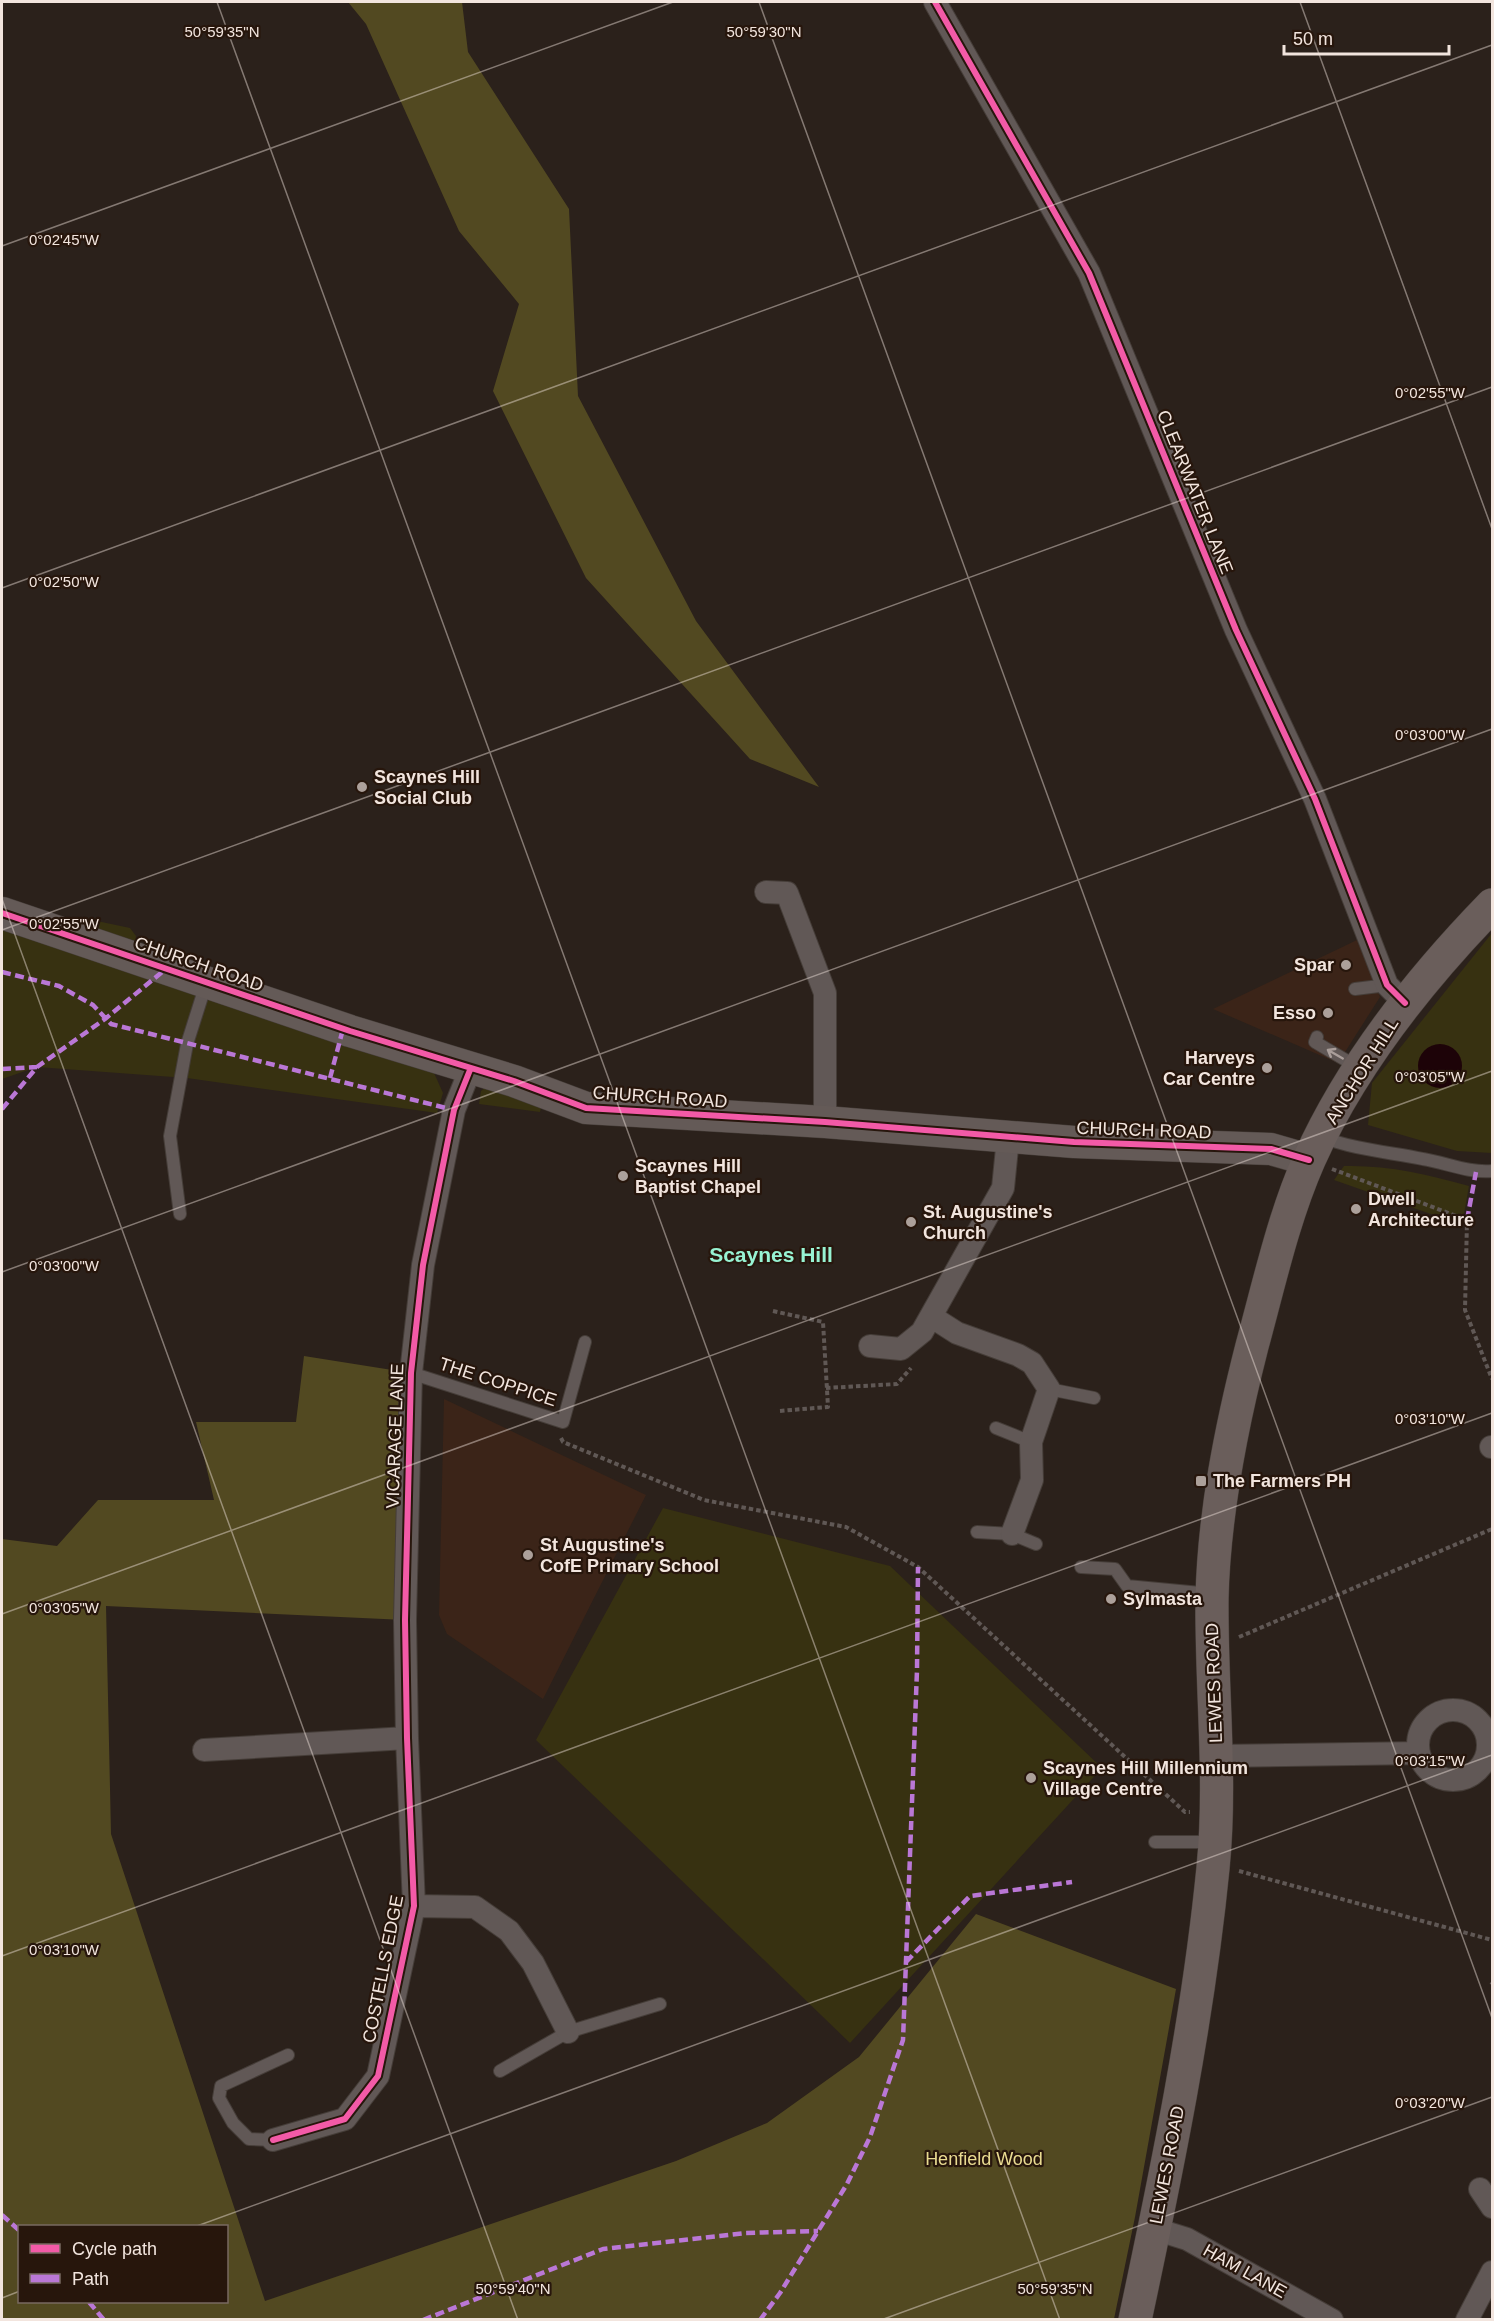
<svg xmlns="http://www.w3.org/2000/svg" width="1494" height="2321" viewBox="0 0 1494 2321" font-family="Helvetica,sans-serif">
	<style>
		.built { fill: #3b2418 }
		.green { fill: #373111 }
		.forest { fill: #524921; fill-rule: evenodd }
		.water { fill: #1d0308 }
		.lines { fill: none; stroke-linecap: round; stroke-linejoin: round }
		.lane-casing { stroke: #453d38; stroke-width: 14 }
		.street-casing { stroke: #453d38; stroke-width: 24 }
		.secondary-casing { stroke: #453d38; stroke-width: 33 }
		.highway-casing { stroke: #453d38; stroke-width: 34 }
		.path { stroke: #605855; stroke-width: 4; stroke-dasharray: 4.5 3; stroke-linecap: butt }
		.lane { stroke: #615856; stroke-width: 12 }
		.street { stroke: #615856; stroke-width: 22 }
		.secondary { stroke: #645a57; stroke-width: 32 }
		.highway { stroke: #6a5e5b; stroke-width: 33 }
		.quiet { stroke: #ba77d6; stroke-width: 4.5; stroke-dasharray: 9 4.5; stroke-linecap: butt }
		.cycleway-casing { stroke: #27160c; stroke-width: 10 }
		.cycleway { stroke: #f35aa7; stroke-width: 6 }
		.oneway { stroke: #aa9e9a }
		.ticks { fill: none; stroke: #f2e5de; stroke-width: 1.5; stroke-opacity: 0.45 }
		.poi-dot { fill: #aca09a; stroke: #27160c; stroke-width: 2 }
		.labels { text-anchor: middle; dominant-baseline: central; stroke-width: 4.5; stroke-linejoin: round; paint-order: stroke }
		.street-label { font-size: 18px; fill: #f2e5de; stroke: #27160c }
		.poi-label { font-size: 18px; font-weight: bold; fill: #f2e5de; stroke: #27160c; text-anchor: start }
		.park-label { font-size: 18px; fill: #e9db91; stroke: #27160c }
		.quarter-label { font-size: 21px; font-weight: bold; fill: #97f3d3; stroke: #27160c }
		.ticks-label { font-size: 15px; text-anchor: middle; fill: #f2e5de; stroke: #27160c; stroke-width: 4.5; stroke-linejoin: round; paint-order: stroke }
	</style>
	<rect width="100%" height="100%" fill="#2b211b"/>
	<path class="built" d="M1357 940 1380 997 1338 1063 1213 1009Z
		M444 1399 646 1495 543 1699 447 1634 439 1615Z"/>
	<path class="green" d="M2 913 426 1055 443 1093 437 1113 187 1078 37 1067 2 1079Z
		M97 921 130 928 136 936 135 945 90 934Z
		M1492 933V1153L1457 1151 1368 1125 1372 1083Z
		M488 1085 545 1091 540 1112 479 1104 481 1091Z
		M1344 1166C1387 1165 1427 1174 1469 1186L1462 1225 1334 1180Z
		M663 1508 890 1566 1102 1768 850 2043 536 1740Z"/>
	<path class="forest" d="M348 2H462L468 52 569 209 578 396 696 621 819 787 750 759 586 578 493 391 519 304 459 231 366 24Z
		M304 1356 411 1373 405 1620 106 1606 111 1834 265 2301 676 2161 767 2123 859 2057 976 1914 1176 1989 1135 2217 1114 2319 2 2320V1539L57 1546 98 1500H214L196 1422H296ZM20 2226H226V2302H20Z"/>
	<path class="water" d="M1418 1066a22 22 0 1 1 44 0a22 22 0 1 1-44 0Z"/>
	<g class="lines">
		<defs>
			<path id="lane" d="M1355 989 1387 985
				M1317 1037 1315 1042 1359 1068
				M1322 1137C1356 1150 1389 1152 1423 1159 1447 1163 1468 1173 1492 1171
				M180 1214 170 1136 187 1044 206 984
				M411 1373 563 1422 585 1342
				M1049 1389 1094 1398
				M996 1428 1031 1442
				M977 1532 1012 1534 1036 1544
				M1081 1567 1115 1569 1127 1586 1211 1594
				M1155 1842H1214
				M500 2071 568 2032 660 2004
				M273 2140 249 2139 233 2123 219 2098 221 2086 288 2055"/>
			<path id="street" d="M935 2 1089 273 1236 630 1315 799 1387 985 1405 1003
				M766 892 787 893 825 993V1122
				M932 1317 957 1333 1018 1355 1032 1363 1049 1389 1031 1442 1032 1480 1012 1534
				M870 1346 901 1349 922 1332 1003 1188 1008 1138
				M1491 1447H1492
				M1418 1745a35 35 0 1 1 70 0a35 35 0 1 1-70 0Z
				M204 1750 407 1738
				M1216 1756 1419 1753
				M414 1906 475 1907 509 1931 533 1963 568 2032
				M273 2140 345 2119 378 2076 414 1906 407 1738 405 1620 411 1373 423 1265 454 1110 470 1070
				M1480 2189 1492 2207
				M1155 2229 1187 2239 1332 2320
				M1467 2320 1492 2272"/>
			<path id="secondary" d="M2 913 350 1031 514 1081 586 1108 825 1122 1074 1142 1271 1149 1309 1160"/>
			<path id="highway" d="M1135 2320C1167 2170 1198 2020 1213 1868 1222 1778 1211 1688 1212 1598 1214 1513 1231 1428 1252 1346 1269 1284 1283 1219 1309 1160 1352 1064 1420 979 1492 905"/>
		</defs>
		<use href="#lane" class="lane-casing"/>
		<use href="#street" class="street-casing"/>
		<use href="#secondary" class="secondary-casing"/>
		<use href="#highway" class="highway-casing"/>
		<path class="path" d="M1332 1169 1467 1220 1465 1310 1492 1379
			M773 1311 823 1322 828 1407 779 1411
			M826 1388 897 1384 911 1368
			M561 1438 563 1442 704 1500 846 1527 918 1567 1185 1812H1190
			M1239 1637 1492 1529
			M1239 1871 1492 1940
			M1491 1982 1492 1983"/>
		<use href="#lane" class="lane"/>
		<use href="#street" class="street"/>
		<use href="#secondary" class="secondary"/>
		<use href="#highway" class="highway"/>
		<path class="quiet" d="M2 972 59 986 93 1005 111 1024 454 1110
			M2 1069 37 1067
			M330 1078 343 1029
			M2 1109 37 1067 105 1019 167 968
			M1467 1220 1476 1172
			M906 1962 970 1896 1072 1882
			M2 2215 20 2231
			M89 2302 104 2320
			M423 2320 603 2249 746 2233 818 2231
			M760 2320 780 2293 847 2184 870 2137 903 2040 917 1670 918 1567"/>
		<defs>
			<path id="cycleway" d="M935 2 1089 273 1236 630 1315 799 1387 985 1405 1003
				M2 913 350 1031 514 1081 586 1108 825 1122 1074 1142 1271 1149 1309 1160
				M273 2140 345 2119 378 2076 414 1906 407 1738 405 1620 411 1373 423 1265 454 1110 470 1070"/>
		</defs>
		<use href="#cycleway" class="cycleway-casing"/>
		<use href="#cycleway" class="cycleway"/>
	</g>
	<defs><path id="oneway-shaft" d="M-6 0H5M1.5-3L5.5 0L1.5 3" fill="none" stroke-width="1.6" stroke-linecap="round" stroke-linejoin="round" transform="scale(1.5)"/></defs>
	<use class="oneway" href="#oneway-shaft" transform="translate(1335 1054) rotate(-150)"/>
	<path class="ticks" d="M217 2 1060 2320M759 2 1492 2018M1300 2 1492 529M2 246 673 2M2 588 1492 45M2 899 518 2320M2 930 1492 387M2 1272 1492 729M2 1614 1492 1071M2 1956 1492 1413M197 2226 1492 1755M2 2298 20 2291M881 2320 1492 2097"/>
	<g class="poi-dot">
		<circle cx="362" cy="787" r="6"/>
		<circle cx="1346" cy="965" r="6"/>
		<circle cx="1328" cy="1013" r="6"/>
		<circle cx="1267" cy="1068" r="6"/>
		<circle cx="623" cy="1176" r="6"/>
		<circle cx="1356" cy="1209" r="6"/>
		<circle cx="911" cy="1222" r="6"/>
		<rect x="1195" y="1475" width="12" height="12" rx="3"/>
		<circle cx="528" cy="1555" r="6"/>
		<circle cx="1111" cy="1599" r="6"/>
		<circle cx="1031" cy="1778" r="6"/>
	</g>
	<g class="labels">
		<g class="street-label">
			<text transform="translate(1195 492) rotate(68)">CLEARWATER LANE</text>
			<text transform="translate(199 964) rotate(19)">CHURCH ROAD</text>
			<text transform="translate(1362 1071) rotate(-58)">ANCHOR HILL</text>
			<text transform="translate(660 1097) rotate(4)">CHURCH ROAD</text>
			<text transform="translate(1144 1130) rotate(2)">CHURCH ROAD</text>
			<text transform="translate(498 1382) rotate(18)">THE COPPICE</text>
			<text transform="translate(395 1436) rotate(-88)">VICARAGE LANE</text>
			<text transform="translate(1214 1683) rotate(-92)">LEWES ROAD</text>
			<text transform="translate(383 1969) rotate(-79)">COSTELLS EDGE</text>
			<text transform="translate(1167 2165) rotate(-79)">LEWES ROAD</text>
			<text transform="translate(1245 2271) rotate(29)">HAM LANE</text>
		</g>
		<g class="poi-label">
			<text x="374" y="777">Scaynes Hill<tspan x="374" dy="21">Social Club</tspan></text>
			<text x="1334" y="965" text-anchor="end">Spar</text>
			<text x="1316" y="1013" text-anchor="end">Esso</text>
			<text x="1255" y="1058" text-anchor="end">Harveys<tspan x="1255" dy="21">Car Centre</tspan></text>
			<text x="635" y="1166">Scaynes Hill<tspan x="635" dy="21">Baptist Chapel</tspan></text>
			<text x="1368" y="1199">Dwell<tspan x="1368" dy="21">Architecture</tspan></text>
			<text x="923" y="1212">St. Augustine's<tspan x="923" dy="21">Church</tspan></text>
			<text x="1213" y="1481">The Farmers PH</text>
			<text x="540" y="1545">St Augustine's<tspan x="540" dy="21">CofE Primary School</tspan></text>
			<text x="1123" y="1599">Sylmasta</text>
			<text x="1043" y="1768">Scaynes Hill Millennium<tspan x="1043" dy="21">Village Centre</tspan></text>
		</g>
		<g class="park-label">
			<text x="984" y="2159">Henfield Wood</text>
		</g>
		<g class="quarter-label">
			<text x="771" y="1254">Scaynes Hill</text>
		</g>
	</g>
	<g class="ticks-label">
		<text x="222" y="37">50°59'35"N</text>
		<text x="764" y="37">50°59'30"N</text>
		<text x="64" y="245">0°02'45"W</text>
		<text x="1430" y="398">0°02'55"W</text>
		<text x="64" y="587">0°02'50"W</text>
		<text x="1430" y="740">0°03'00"W</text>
		<text x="64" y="929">0°02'55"W</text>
		<text x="1430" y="1082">0°03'05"W</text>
		<text x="64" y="1271">0°03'00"W</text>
		<text x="1430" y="1424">0°03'10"W</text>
		<text x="64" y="1613">0°03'05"W</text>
		<text x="1430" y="1766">0°03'15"W</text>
		<text x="64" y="1955">0°03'10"W</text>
		<text x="1430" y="2108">0°03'20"W</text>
		<text x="513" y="2294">50°59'40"N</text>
		<text x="1055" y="2294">50°59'35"N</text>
	</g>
	<rect width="1494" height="2321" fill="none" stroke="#f2e5de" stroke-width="6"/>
	<rect x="18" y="2225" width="210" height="78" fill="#27160c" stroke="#786960" stroke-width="1.5"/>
	<rect x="30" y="2244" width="30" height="9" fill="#f35aa7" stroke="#786960" stroke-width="1.5"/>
	<text x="72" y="2255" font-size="18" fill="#f2e5de">Cycle path</text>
	<rect x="30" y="2274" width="30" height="9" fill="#ba77d6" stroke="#786960" stroke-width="1.5"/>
	<text x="72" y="2285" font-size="18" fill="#f2e5de">Path</text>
	<path d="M1284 45v9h165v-9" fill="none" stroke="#f2e5de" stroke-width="3"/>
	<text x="1293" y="45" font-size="18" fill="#f2e5de" stroke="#27160c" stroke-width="4.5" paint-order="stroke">50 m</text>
</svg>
